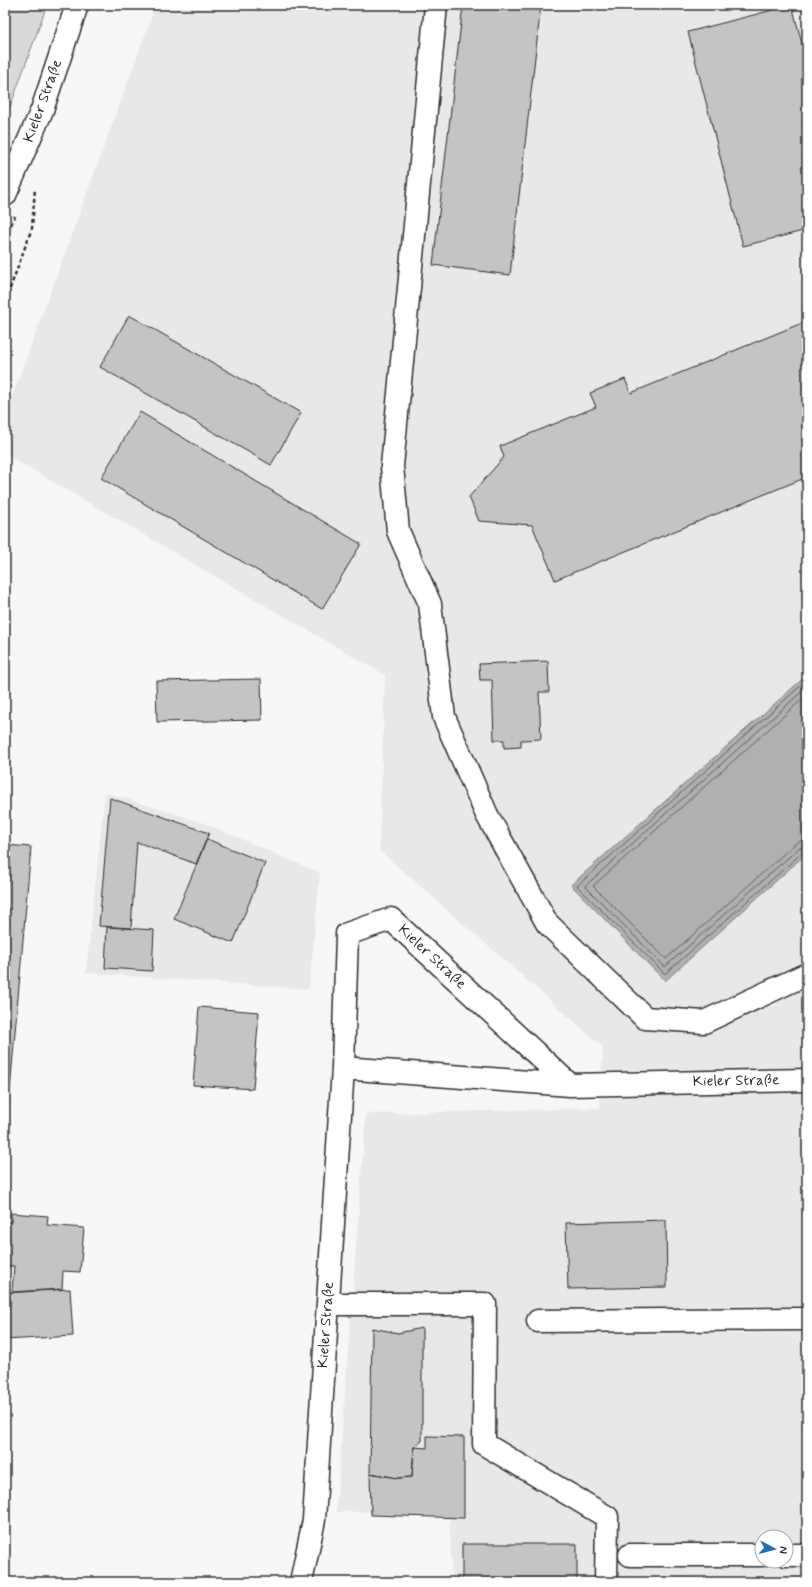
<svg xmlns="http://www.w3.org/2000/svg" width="812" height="1587" viewBox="0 0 812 1587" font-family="Mynerve,sans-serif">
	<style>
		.built { fill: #e8e8e8; fill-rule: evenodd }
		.green { fill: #d9d9d9; stroke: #828282 }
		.water { fill: #b0b0b0; stroke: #7b7b7b }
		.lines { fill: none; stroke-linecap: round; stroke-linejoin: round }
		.shore { stroke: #606060; stroke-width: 1 }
		.building { fill: #c4c4c4; stroke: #2b2b2b }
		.minor-casing { stroke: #2b2b2b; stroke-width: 25 }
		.major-casing { stroke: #2b2b2b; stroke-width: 25 }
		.path { stroke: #2b2b2b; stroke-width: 2.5; stroke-dasharray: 4 3; stroke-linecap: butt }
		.minor { stroke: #fff; stroke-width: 22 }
		.major { stroke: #fff; stroke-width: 22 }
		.labels { text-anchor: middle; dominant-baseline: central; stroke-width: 3.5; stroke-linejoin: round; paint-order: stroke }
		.street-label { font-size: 15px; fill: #2b2b2b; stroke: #fff }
	</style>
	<rect width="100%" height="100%" fill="#f7f7f7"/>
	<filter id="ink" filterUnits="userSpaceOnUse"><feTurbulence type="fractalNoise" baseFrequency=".025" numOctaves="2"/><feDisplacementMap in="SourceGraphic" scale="8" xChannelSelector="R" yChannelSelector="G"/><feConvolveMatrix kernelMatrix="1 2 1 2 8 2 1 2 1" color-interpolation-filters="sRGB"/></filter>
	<g filter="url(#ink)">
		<path class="built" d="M156 5H807V1582H452L449 1511 336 1512 366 1114 600 1108 603 1047 379 850 385 675 5 454V416ZM762 1537H786V1561H762Z
			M105 792 204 823 320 873 309 989 86 973Z"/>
		<path class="green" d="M5 5H47L5 121Z"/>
		<path class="water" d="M807 675V853L665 981 571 885Z"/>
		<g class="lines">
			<path class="shore" d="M807 680 577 886 665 974 803 852 807 850
				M807 687 585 886 665 967 799 848 807 845
				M807 695 593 886 666 959 796 843 807 839"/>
		</g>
		<path class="building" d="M463 5H541L510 275 433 265Z
			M792 5 807 63V230L743 246 688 32Z
			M129 315 301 413 271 465 100 367Z
			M807 321V477L555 580 532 525 479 521 469 497 504 457 500 446 596 407 590 393 625 379 631 393Z
			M140 412 361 544 322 609 101 478Z
			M548 661 549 692H539L541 739 521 740V747L504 748V740H494L492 680H480L479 664Z
			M261 679 262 720 157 722 156 681Z
			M110 798 209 833 196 864 137 842 131 928 99 926Z
			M207 839 265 863 233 943 174 919Z
			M5 845 31 847 7 1125H5Z
			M107 927 154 930 152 971 105 968Z
			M199 1007 259 1012 253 1089 193 1085Z
			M11 1213 48 1216 47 1225 84 1228 80 1272 63 1271 62 1289 12 1292 14 1266H5V1222H11Z
			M666 1220 667 1287 568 1289 566 1223Z
			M70 1289 73 1336 5 1340V1293Z
			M372 1328 398 1333 422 1328V1441L414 1447 412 1477 397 1478 370 1473Z
			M427 1436 464 1437V1518L371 1515 370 1473 397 1478 412 1477 414 1447 427 1448Z
			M462 1544H577V1582H462Z"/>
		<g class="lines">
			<defs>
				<path id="minor" d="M436 5 392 466 398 531 430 604 444 717 487 815 547 923 645 1018 704 1022 807 974
					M343 1068 347 934 391 919 570 1085
					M328 1304H485L484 1444 607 1517 606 1582
					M538 1321 807 1319
					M630 1555H762
					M786 1555H807
					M301 1582 314 1520 343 1068 570 1085 807 1080"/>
				<path id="major" d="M5 195 42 110 77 5"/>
			</defs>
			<use href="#minor" class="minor-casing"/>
			<use href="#major" class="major-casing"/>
			<path class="path" d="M5 16 8 5
				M5 238 15 216
				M5 302 32 228 35 188"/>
			<use href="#minor" class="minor"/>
			<use href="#major" class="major"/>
		</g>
	</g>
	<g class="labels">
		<g class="street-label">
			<text transform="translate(43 101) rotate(-70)">Kieler Straße</text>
			<text transform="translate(432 957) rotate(43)">Kieler Straße</text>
			<text transform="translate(736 1081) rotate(-1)">Kieler Straße</text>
			<text transform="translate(326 1325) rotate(-86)">Kieler Straße</text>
		</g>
	</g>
	<rect width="812" height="1587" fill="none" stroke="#fff" stroke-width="20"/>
	<rect x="10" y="10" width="792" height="1567" fill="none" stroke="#2b2b2b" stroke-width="1.5" filter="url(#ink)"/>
	<g transform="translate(774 1549) rotate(97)"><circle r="19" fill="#ffffff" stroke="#aaaaaa"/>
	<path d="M0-3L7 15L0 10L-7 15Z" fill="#1f6fb2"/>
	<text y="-6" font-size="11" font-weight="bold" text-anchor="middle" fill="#2b2b2b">N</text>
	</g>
</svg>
